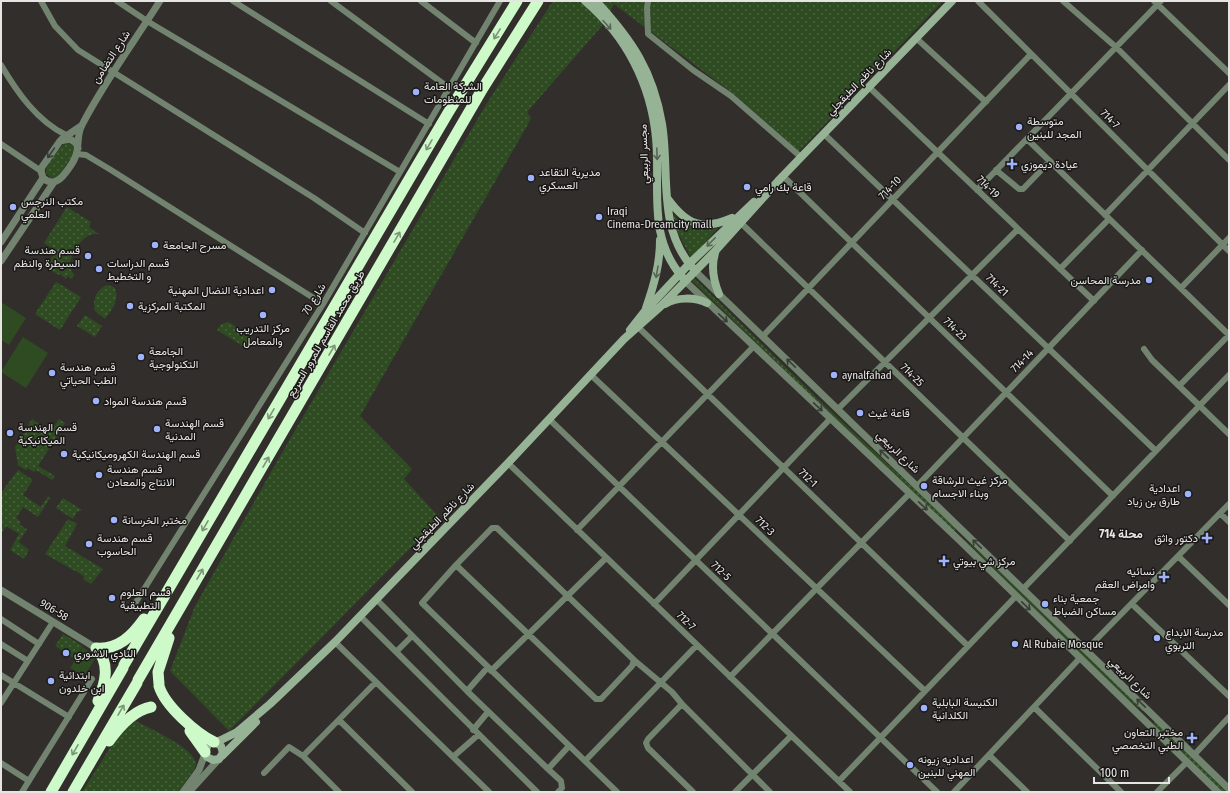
<svg xmlns="http://www.w3.org/2000/svg" width="1230" height="793" viewBox="0 0 1230 793" font-family="'Fira Sans Condensed',Vazirmatn,sans-serif">
	<style>
		.green { fill: url(#green-dots) }
		.pitch { fill: #2e4b22 }
		.lines { fill: none; stroke-linecap: round; stroke-linejoin: round }
		.minor { stroke: #728370; stroke-width: 6 }
		.tertiary { stroke: #728370; stroke-width: 7 }
		.secondary { stroke: #97b395; stroke-width: 8 }
		.motorway { stroke: #cefaca; stroke-width: 11 }
		.oneway { stroke: #586556 }
		.oneway2 { stroke: #7d9479 }
		.oneway3 { stroke: #383d36 }
		.poi-dot { fill: #9fb3fd; stroke: #191716; stroke-width: 1.5 }
		.labels { text-anchor: middle; dominant-baseline: central; stroke-width: 3; stroke-linejoin: round; paint-order: stroke }
		.street-label { font-size: 11px; fill: #e7e5e4; stroke: #191716 }
		.poi-label { font-size: 11px; fill: #e7e5e4; stroke: #191716; text-anchor: start }
		.neighbourhood-label { font-size: 12px; font-weight: bold; fill: #e7e5e4; stroke: #191716 }
	</style>
	<defs>
		<pattern id="green-dots" width="8" height="8" patternUnits="userSpaceOnUse"><rect width="8" height="8" fill="#2e4b22"/><path d="M2 2h.1M6 6h.1" fill="none" stroke="#4c6542" stroke-width="1.8" stroke-linecap="round"/></pattern>
	</defs>
	<rect width="100%" height="100%" fill="#322e2c"/>
	<path class="green" d="M553 1H943L799 151 735 95 614 4 601 27 527 112 531 118 527 126 360 416 412 469 404 479 440 518 229 731 170 671 195 606 287 444 487 103Z
		M68 143 74 146 73 155 58 177 51 178 46 173C45 163 58 145 68 143Z
		M67 207 91 222 89 227 99 234C81 232 75 252 68 265L74 275 72 279 68 276 66 279 60 274 59 275 46 267 56 251 44 243Z
		M673 215C687 228 700 232 718 228L691 258 678 233Z
		M694 278 818 399 955 527V530L952 531 692 281Z
		M56 282 81 297 60 330 35 314Z
		M106 285 114 287C121 298 112 310 105 319L95 311C92 300 96 291 106 285Z
		M85 315 102 326 95 337 77 326Z
		M229 322 252 338 246 348 217 330 221 324Z
		M32 419 51 431 59 419 65 423 38 466 55 476 52 480 36 470 34 472 28 468 26 470 18 465 15 447Z
		M18 470 33 480 23 495 41 507 48 496 50 498 38 517 23 507 16 518 21 522 20 525 27 529 19 542 29 550 24 559 10 550 19 534 6 526 1 534V493Z
		M63 498 82 510 77 512 73 519 56 508Z
		M68 519 77 524 65 546 103 569 91 584 83 579 84 576 45 554Z
		M963 538 986 558 1147 714 1128 700Z
		M63 634 83 646 75 659 55 646Z
		M134 720C148 728 193 747 196 763L195 768 179 792H82L115 740Z
		M1154 722H1156L1228 792H1223L1154 725Z"/>
	<path class="pitch" d="M1 302 26 318 9 345 1 340Z
		M23 337 48 353 26 388 1 372Z
		M83 647 96 657 84 677 70 668Z"/>
	<g class="lines">
		<path class="minor" d="M41 1 55 26 78 50 314 198 365 233
			M117 1 147 21 400 172
			M233 1 429 124
			M331 1 449 88
			M421 1 476 43
			M648 1 647 8 648 34 693 70 731 96 801 157
			M978 1 1229 251
			M1063 1 1117 48 1229 160
			M1154 1 1229 73
			M916 38 986 102
			M1 65C17 92 37 121 66 135
			M869 87 1094 301
			M824 134 1156 451
			M1027 139 1229 335
			M1 144 41 171
			M77 154 86 155 111 170 323 304
			M996 170 1019 189H1023L1050 161
			M783 176 1113 496
			M977 190 1161 1
			M1105 215 1229 85
			M741 223 1070 541
			M1060 269 1109 219
			M1181 288 1229 238
			M636 325 968 646
			M763 336 1031 54
			M1144 349 1152 360 1229 434
			M591 375 925 691
			M1179 386 1229 335
			M838 409 1018 229
			M549 419 937 792
			M508 463 850 792
			M917 486 1142 250
			M1220 513 1229 522
			M577 530 753 347
			M1178 556 1229 605
			M456 565 492 528H497L634 660 632 666 601 699H596L456 565 422 603 617 792
			M1023 589 1229 375
			M377 600 467 691 548 769 569 746
			M136 602 323 304 500 1
			M654 604 830 419
			M1132 604 1229 696
			M360 616 537 792
			M1 619 39 644
			M335 642 489 792
			M1 644 28 661
			M1086 650 1229 504
			M396 652 412 636
			M634 660 672 692 682 704
			M491 671 606 558
			M1 675 69 717
			M730 677 909 494
			M467 691 488 667
			M1 703 53 622
			M1034 707 1121 792
			M339 720 412 792
			M473 730 488 712
			M989 755 1027 792
			M1194 755 1229 717
			M454 756 478 735
			M585 761 697 645
			M1 763 29 781
			M548 769 561 781 562 788 558 792
			M264 773 289 747 303 756
			M839 781 1016 596
			M22 792 92 679
			M339 792 303 756 376 682
			M693 792 648 748 646 743 648 739 682 704 770 792
			M735 792 791 736
			M954 792 1080 658
			M1157 792 1187 762"/>
		<path class="tertiary" d="M62 139 81 126
			M78 148 76 143 70 139 60 141 42 167 41 171 43 178C50 184 56 183 62 177 68 170 76 160 77 151 79 142 77 134 82 125 104 82 134 42 160 1
			M1 242 43 178
			M1 261 54 182
			M695 271 1229 789
			M685 281 957 538 1218 792
			M1 590 96 648
			M183 792 199 770 205 754
			M189 792 219 759"/>
		<path class="secondary" d="M585 1C626 36 651 84 656 138 661 187 646 236 683 278
			M596 1C632 40 653 71 662 124 670 172 657 227 692 267
			M778 181 952 1
			M668 199C687 225 702 231 732 218
			M716 250C711 264 713 280 719 294
			M665 304C677 297 695 297 707 303
			M646 308C654 285 660 264 660 240
			M630 330 645 311 689 264 754 202
			M215 742 221 746 223 753 219 759 213 760 207 757 205 753 208 744 221 740 237 732 270 704 335 642 508 463 624 339 660 307 716 250 781 178
			M222 756 256 722"/>
		<path class="motorway" d="M96 648C118 650 132 636 144 619
			M96 648C111 664 105 683 98 701
			M124 665 448 113 517 1
			M138 680 483 88 538 1
			M159 684 158 672 169 638
			M159 686C165 706 196 733 214 742
			M190 731 205 752
			M109 741C119 727 134 710 151 707
			M51 792 123 668
			M73 792 137 683"/>
	</g>
	<defs><path id="oneway-shaft" d="M-6 0H5M1.5-3L5.5 0L1.5 3" fill="none" stroke-width="1.6" stroke-linecap="round" stroke-linejoin="round"/></defs>
	<g class="oneway">
		<use href="#oneway-shaft" transform="translate(607 25) rotate(48)"/>
		<use href="#oneway-shaft" transform="translate(657 154) rotate(88)"/>
		<use href="#oneway-shaft" transform="translate(711 242) rotate(135)"/>
		<use href="#oneway-shaft" transform="translate(657 272) rotate(100)"/>
	</g>
	<g class="oneway2">
		<use href="#oneway-shaft" transform="translate(497 34) rotate(122)"/>
		<use href="#oneway-shaft" transform="translate(429 145) rotate(120)"/>
		<use href="#oneway-shaft" transform="translate(397 237) rotate(-60)"/>
		<use href="#oneway-shaft" transform="translate(332 350) rotate(-60)"/>
		<use href="#oneway-shaft" transform="translate(271 414) rotate(120)"/>
		<use href="#oneway-shaft" transform="translate(266 462) rotate(-60)"/>
		<use href="#oneway-shaft" transform="translate(205 526) rotate(120)"/>
		<use href="#oneway-shaft" transform="translate(200 574) rotate(-60)"/>
		<use href="#oneway-shaft" transform="translate(121 710) rotate(-60)"/>
		<use href="#oneway-shaft" transform="translate(75 750) rotate(120)"/>
	</g>
	<g class="oneway3">
		<use href="#oneway-shaft" transform="translate(51 153) rotate(125)"/>
		<use href="#oneway-shaft" transform="translate(723 318) rotate(43)"/>
		<use href="#oneway-shaft" transform="translate(791 363) rotate(-136)"/>
		<use href="#oneway-shaft" transform="translate(818 407) rotate(43)"/>
		<use href="#oneway-shaft" transform="translate(884 454) rotate(-136)"/>
		<use href="#oneway-shaft" transform="translate(923 506) rotate(43)"/>
		<use href="#oneway-shaft" transform="translate(977 544) rotate(-136)"/>
		<use href="#oneway-shaft" transform="translate(1026 606) rotate(44)"/>
		<use href="#oneway-shaft" transform="translate(1141 703) rotate(-136)"/>
	</g>
	<g class="poi-dot">
		<circle cx="416" cy="92" r="4"/>
		<circle cx="1019" cy="127" r="4"/>
		<path d="M1010 158h4v4h4v4h-4v4h-4v-4h-4v-4h4z"/>
		<circle cx="531" cy="178" r="4"/>
		<circle cx="747" cy="187" r="4"/>
		<circle cx="13" cy="207" r="4"/>
		<circle cx="599" cy="217" r="4"/>
		<circle cx="155" cy="245" r="4"/>
		<circle cx="88" cy="256" r="4"/>
		<circle cx="99" cy="269" r="4"/>
		<circle cx="1149" cy="280" r="4"/>
		<circle cx="272" cy="290" r="4"/>
		<circle cx="130" cy="306" r="4"/>
		<circle cx="263" cy="315" r="4"/>
		<circle cx="141" cy="357" r="4"/>
		<circle cx="52" cy="373" r="4"/>
		<circle cx="834" cy="375" r="4"/>
		<circle cx="96" cy="401" r="4"/>
		<circle cx="860" cy="413" r="4"/>
		<circle cx="157" cy="429" r="4"/>
		<circle cx="10" cy="433" r="4"/>
		<circle cx="64" cy="454" r="4"/>
		<circle cx="99" cy="475" r="4"/>
		<circle cx="924" cy="486" r="4"/>
		<circle cx="1188" cy="494" r="4"/>
		<circle cx="114" cy="520" r="4"/>
		<path d="M1205 532h4v4h4v4h-4v4h-4v-4h-4v-4h4z"/>
		<circle cx="89" cy="544" r="4"/>
		<path d="M942 555h4v4h4v4h-4v4h-4v-4h-4v-4h4z"/>
		<path d="M1162 571h4v4h4v4h-4v4h-4v-4h-4v-4h4z"/>
		<circle cx="112" cy="598" r="4"/>
		<circle cx="1045" cy="604" r="4"/>
		<circle cx="1157" cy="638" r="4"/>
		<circle cx="1015" cy="644" r="4"/>
		<circle cx="66" cy="653" r="4"/>
		<circle cx="51" cy="681" r="4"/>
		<circle cx="924" cy="708" r="4"/>
		<path d="M1190 732h4v4h4v4h-4v4h-4v-4h-4v-4h4z"/>
		<circle cx="910" cy="765" r="4"/>
	</g>
	<g class="labels">
		<g class="street-label">
			<text transform="translate(111 57) rotate(-57)">شارع التضامن</text>
			<text transform="translate(859 82) rotate(-46)">شارع ناظم الطبقجلي</text>
			<text transform="translate(1110 119) rotate(45)">714-7</text>
			<text transform="translate(644 154) rotate(-92)">مجسر الربيعي</text>
			<text transform="translate(988 187) rotate(44)">714-19</text>
			<text transform="translate(890 188) rotate(-47)">714-10</text>
			<text transform="translate(997 285) rotate(44)">714-21</text>
			<text transform="translate(314 299) rotate(-58)">شارع 70</text>
			<text transform="translate(955 329) rotate(44)">714-23</text>
			<text transform="translate(326 334) rotate(-60)">طريق محمد القاسم للمرور السريع</text>
			<text transform="translate(1022 361) rotate(-46)">714-14</text>
			<text transform="translate(912 375) rotate(44)">714-25</text>
			<text transform="translate(898 452) rotate(44)">شارع الربيعي</text>
			<text transform="translate(808 478) rotate(44)">712-1</text>
			<text transform="translate(442 516) rotate(-46)">شارع ناظم الطبقجلي</text>
			<text transform="translate(765 526) rotate(44)">712-3</text>
			<text transform="translate(721 571) rotate(44)">712-5</text>
			<text transform="translate(54 610) rotate(31)">906-58</text>
			<text transform="translate(686 621) rotate(44)">712-7</text>
			<text transform="translate(1130 678) rotate(44)">شارع الربيعي</text>
		</g>
		<g class="poi-label">
			<text x="424" y="86">الشركة العامة<tspan x="424" dy="13">للمنظومات</tspan></text>
			<text x="1027" y="121">متوسطة<tspan x="1027" dy="13">المجد للبنين</tspan></text>
			<text x="1021" y="164">عيادة ديموزي</text>
			<text x="539" y="172">مديرية التقاعد<tspan x="539" dy="13">العسكري</tspan></text>
			<text x="755" y="187">قاعة بك رامي</text>
			<text x="21" y="201">مكتب النرجس<tspan x="21" dy="13">العلمي</tspan></text>
			<text x="607" y="211">Iraqi<tspan x="607" dy="13">Cinema-Dreamcity mall</tspan></text>
			<text x="163" y="245">مسرح الجامعة</text>
			<text x="80" y="250" text-anchor="end">قسم هندسة<tspan x="80" dy="13">السيطرة والنظم</tspan></text>
			<text x="107" y="263">قسم الدراسات<tspan x="107" dy="13">و التخطيط</tspan></text>
			<text x="1141" y="280" text-anchor="end">مدرسة المحاسن</text>
			<text x="264" y="290" text-anchor="end">اعدادية النضال المهنية</text>
			<text x="138" y="306">المكتبة المركزية</text>
			<text x="263" y="328" text-anchor="middle">مركز التدريب<tspan x="263" dy="13">والمعامل</tspan></text>
			<text x="149" y="351">الجامعة<tspan x="149" dy="13">التكنولوجية</tspan></text>
			<text x="60" y="367">قسم هندسة<tspan x="60" dy="13">الطب الحياتي</tspan></text>
			<text x="842" y="375">aynalfahad</text>
			<text x="104" y="401">قسم هندسة المواد</text>
			<text x="868" y="413">قاعة غيث</text>
			<text x="165" y="423">قسم الهندسة<tspan x="165" dy="13">المدنية</tspan></text>
			<text x="18" y="427">قسم الهندسة<tspan x="18" dy="13">الميكانيكية</tspan></text>
			<text x="72" y="454">قسم الهندسة الكهروميكانيكية</text>
			<text x="107" y="469">قسم هندسة<tspan x="107" dy="13">الانتاج والمعادن</tspan></text>
			<text x="932" y="480">مركز غيث للرشاقة<tspan x="932" dy="13">وبناء الاجسام</tspan></text>
			<text x="1180" y="488" text-anchor="end">اعدادية<tspan x="1180" dy="13">طارق بن زياد</tspan></text>
			<text x="122" y="520">مختبر الخرسانة</text>
			<text x="97" y="538">قسم هندسة<tspan x="97" dy="13">الحاسوب</tspan></text>
			<text x="1198" y="538" text-anchor="end">دكتور واثق</text>
			<text x="953" y="561">مركز شي بيوتي</text>
			<text x="1155" y="571" text-anchor="end">نسائيه<tspan x="1155" dy="13">وامراض العقم</tspan></text>
			<text x="120" y="592">قسم العلوم<tspan x="120" dy="13">التطبيقية</tspan></text>
			<text x="1053" y="598">جمعية بناء<tspan x="1053" dy="13">مساكن الضباط</tspan></text>
			<text x="1165" y="632">مدرسة الابداع<tspan x="1165" dy="13">التربوي</tspan></text>
			<text x="1023" y="644">Al Rubaie Mosque</text>
			<text x="74" y="653">النادي الاشوري</text>
			<text x="59" y="675">ابتدائية<tspan x="59" dy="13">ابن خلدون</tspan></text>
			<text x="932" y="702">الكنيسة البابلية<tspan x="932" dy="13">الكلدانية</tspan></text>
			<text x="1183" y="732" text-anchor="end">مختبر التعاون<tspan x="1183" dy="13">الطبي التخصصي</tspan></text>
			<text x="918" y="759">اعداديه زيونه<tspan x="918" dy="13">المهني للبنين</tspan></text>
		</g>
		<g class="neighbourhood-label">
			<text x="1121" y="534">محلة 714</text>
		</g>
	</g>
	<rect width="1230" height="793" fill="none" stroke="#e7e5e4" stroke-width="4"/>
	<path d="M1094 777v6h75v-6" fill="none" stroke="#e7e5e4" stroke-width="2"/>
	<text x="1100" y="777" font-size="12" fill="#e7e5e4" stroke="#191716" stroke-width="3" paint-order="stroke">100 m</text>
</svg>
